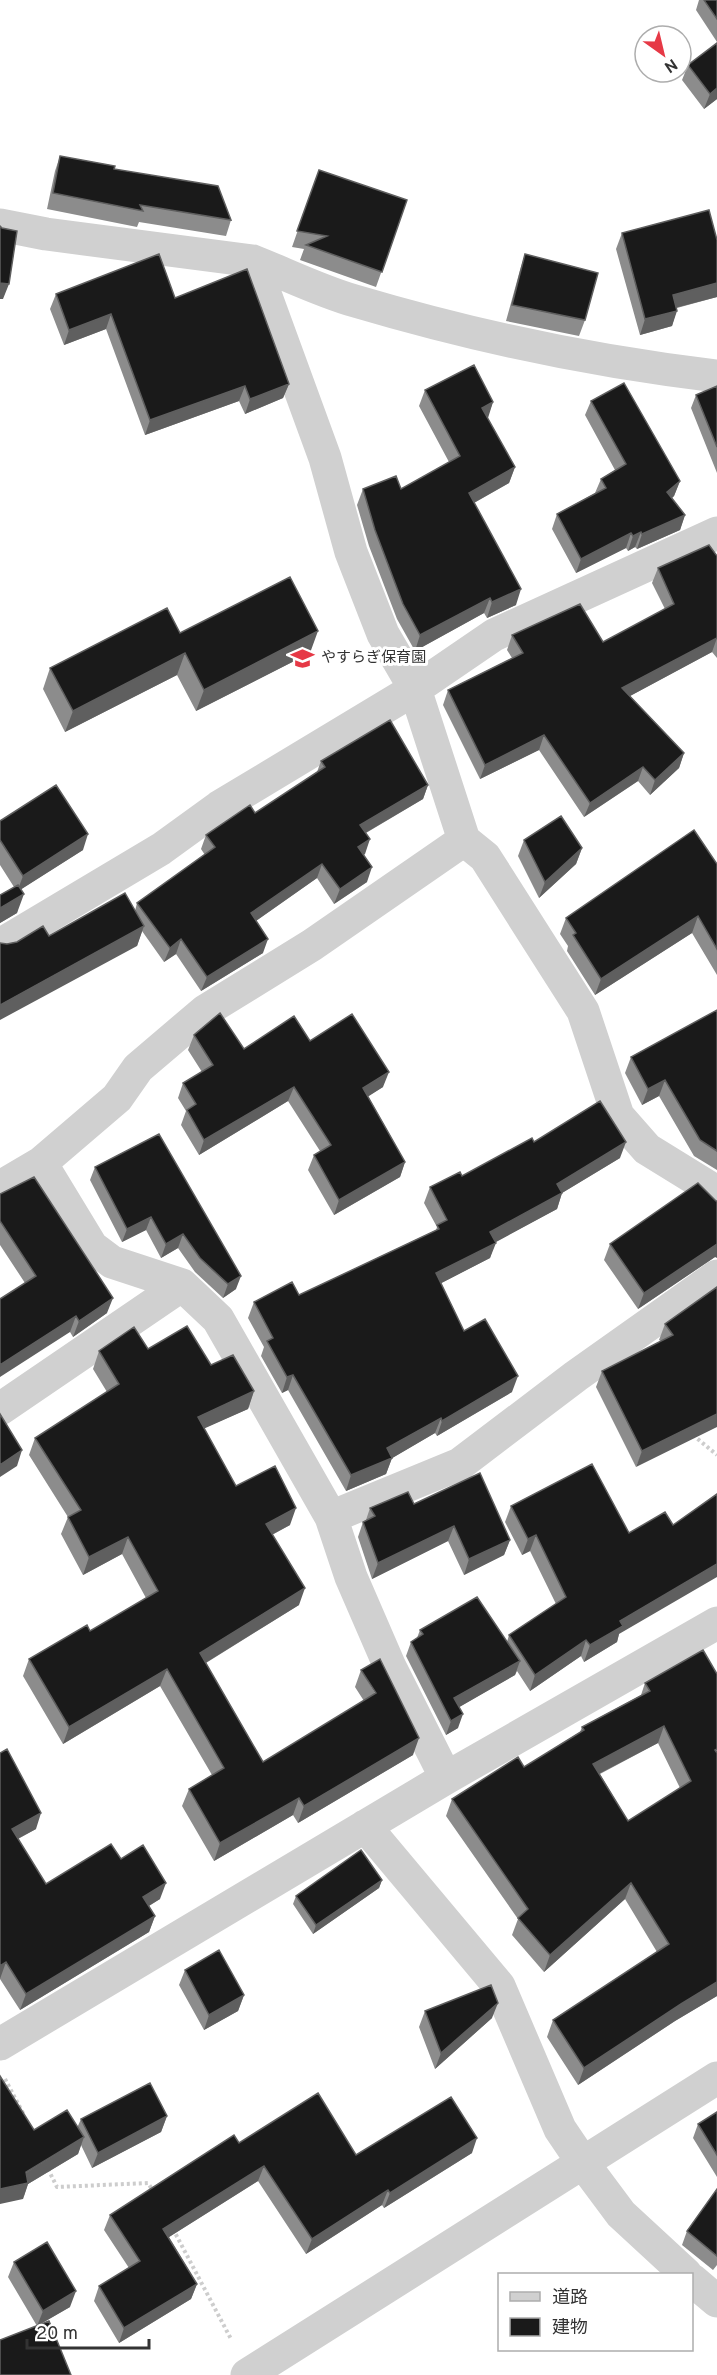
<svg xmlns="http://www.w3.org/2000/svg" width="717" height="2375" viewBox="0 0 717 2375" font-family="Overpass,'Noto Sans JP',sans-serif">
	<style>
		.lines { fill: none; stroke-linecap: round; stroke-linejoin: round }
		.path { stroke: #cdcdcd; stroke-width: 4; stroke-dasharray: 3 3; stroke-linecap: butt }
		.minor { stroke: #d0d0d0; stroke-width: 33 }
		.wall { fill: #8c8c8c; fill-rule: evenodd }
		.shaded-wall { fill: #5f5f5f }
		.building { fill: #1a1a1a; stroke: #5f5f5f; stroke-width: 1.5; fill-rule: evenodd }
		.labels { text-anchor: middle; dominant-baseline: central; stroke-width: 6; stroke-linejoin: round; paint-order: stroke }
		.poi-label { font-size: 15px; fill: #333; stroke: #fff; text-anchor: start }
	</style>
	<rect width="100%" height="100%" fill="#fff"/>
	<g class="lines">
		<path class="path" d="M693 1435 717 1455
			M5 2079 24 2115
			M48 2169 57 2187 148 2183 153 2191
			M173 2229 231 2339"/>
		<path class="minor" d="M0 225 46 234 253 261
			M717 376C595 362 473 336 355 301 320 291 286 274 253 261L325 458 351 552 383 634 415 689 464 840 485 857 583 1011 618 1116 647 1149 707 1186 717 1200
			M0 945 161 849 219 807 415 689 494 635 717 533
			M41 1163 92 1247 112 1262 182 1285 218 1319 331 1517 351 1577 390 1667 446 1778
			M0 1187 41 1163 117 1098 138 1068 205 1011 312 945 464 840
			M0 1409 182 1285
			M331 1517 460 1464 576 1376 717 1276
			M365 1826 499 1986 560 2129 583 2163 621 2214 686 2274
			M0 2044 446 1778 717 1623
			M692 2280 717 2301
			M247 2375 717 2078"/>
	</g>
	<path class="wall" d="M699 0H717V42L696 10Z
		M688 65 717 99 704 109 682 80Z
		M60 156 114 169 231 220 226 236 139 222 137 227 47 209 55 171Z
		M319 170 407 200 376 287 300 260 304 249 292 247Z
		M622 233 717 297 677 308 672 326 640 335 616 249Z
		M525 254 585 320 579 336 506 321 520 270Z
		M56 294 175 298 289 384 283 398 245 414 239 401 145 435 106 329 64 345 50 309Z
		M717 386V473L691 408 696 395Z
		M425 390 493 402 487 418 515 467 509 483 474 503 516 605 487 618 484 613 415 651 397 619 369 546 357 505 363 489H401L449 462 419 406Z
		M591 401 680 481 674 496 672 498 685 515 680 530 637 549 635 547 628 551 626 548 576 573 552 529 557 514 595 493 601 479 615 470 585 415Z
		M717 556V658L712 652 630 696 684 753 679 768 650 795 638 781 584 817 539 750 480 779 443 705 448 690 512 658 507 650 512 635 603 642 665 609 652 583 658 568Z
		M180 633 310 653 196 711 177 675 65 732 43 689 50 668Z
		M321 761 428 785 423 799 366 833 365 854 363 855 367 882 334 904 317 878 256 921 263 953 201 991 176 954 164 962 142 931 137 946 7 944 49 936 135 911 137 903 205 855 201 849 206 835 255 813 317 772Z
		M0 821 83 850 21 889 17 913 0 923V895L14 887 0 865Z
		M524 840 582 848 576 864 539 898 518 856Z
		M717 864V975L692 933 595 995 567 951 568 946 560 934 566 918Z
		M717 1010V1170L694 1156 659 1096 642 1105 625 1073 631 1057Z
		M194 1035 244 1049 310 1041 383 1087 368 1096 405 1162 400 1177 334 1215 308 1170 314 1155 320 1151 288 1101 199 1155 181 1125 186 1111 178 1098 183 1083 202 1072 188 1050Z
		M159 1134 236 1289 223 1298 195 1272 178 1248 161 1258 146 1230 122 1242 90 1180 95 1167Z
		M534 1142 620 1158 562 1193 557 1209 495 1242 490 1258 441 1283 464 1331 512 1392 437 1436 435 1433 392 1458 386 1474 346 1491 288 1390 282 1393 261 1356 264 1347 248 1318 254 1302 299 1295 436 1230 437 1227 424 1203 430 1187 462 1176Z
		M0 1194 107 1313 73 1337 70 1332 25 1283 0 1245Z
		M716 1201 715 1257 638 1309 604 1260 610 1244Z
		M717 1287 636 1467 596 1387 602 1371 661 1341 659 1340 665 1324Z
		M148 1349 211 1365 254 1391 248 1409 204 1428 236 1486 290 1525 272 1535 299 1605 206 1663 263 1762 364 1701 355 1687 361 1670 413 1755 298 1823 293 1815 214 1861 182 1806 189 1789 212 1775 160 1686 63 1744 23 1676 29 1659 90 1631 146 1598 122 1554 83 1575 61 1534 68 1517 29 1455 35 1438 107 1392 93 1369 99 1351Z
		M592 1464 619 1634 617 1642 584 1662 581 1656 530 1691 517 1671 515 1675 459 1707 458 1728 446 1735 406 1656 411 1642 417 1638 420 1630 507 1642 509 1635 556 1604 530 1551 522 1555 505 1522 511 1506Z
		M414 1504 510 1540 504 1555 464 1575 448 1541 372 1579 358 1537 363 1522 366 1520 370 1508Z
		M717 1674V1996L675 2021 578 2085 547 2037 553 2020 657 1952 625 1899 544 1972 512 1935 518 1919 446 1816 452 1799 524 1767 580 1732 582 1727 641 1695 645 1683ZM658 1743 680 1788 628 1821 600 1774Z
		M0 1753 36 1829 18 1839 46 1884 121 1859 160 1899 149 1906 155 1916 149 1932 20 2010 0 1979Z
		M382 1880 379 1888 313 1934 293 1904 296 1896Z
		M185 1970 244 1995 238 2011 204 2030 179 1985Z
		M425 2011 492 2018 435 2069 419 2027Z
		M717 2112V2177L693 2138 698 2124Z
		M167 2116 161 2132 92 2168 81 2145 78 2154 28 2184 23 2199 34 2130 77 2128 81 2119Z
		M239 2143 356 2155 472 2153 384 2208 382 2205 306 2254 258 2181 169 2237 197 2284 191 2299 119 2343 94 2301 99 2286 129 2268 104 2230 110 2215Z
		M717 2189V2265L713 2270 682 2245 687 2231Z
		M14 2262 70 2307 37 2326 8 2277Z"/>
	<path class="shaded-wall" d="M717 88V99L704 109 710 94Z
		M0 283 9 284 3 299H0Z
		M717 283V297L667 310 673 295Z
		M677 311 672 326 640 335 645 319Z
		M111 314 106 329 64 345 69 330Z
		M289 384 283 398 245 414 250 399Z
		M245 386 239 401 145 435 150 420Z
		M493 402 488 418 476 424 482 408Z
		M515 467 509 483 463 509 469 493Z
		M680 481 674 496 662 507 667 492Z
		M685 515 680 530 637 549 642 534Z
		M641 532 635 547 628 551 633 536Z
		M631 533 626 548 576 573 581 559Z
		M521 589 516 605 487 618 492 602Z
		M490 598 484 613 415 651 420 635Z
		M318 631 310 653 196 711 204 690Z
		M717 638 712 652 617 703 622 688Z
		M185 653 177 675 65 732 73 711Z
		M544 735 539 750 480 779 485 765Z
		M684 753 679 768 650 795 655 780Z
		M643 767 638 781 584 817 590 803Z
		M428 785 423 799 355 839 360 825Z
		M88 834 83 850 17 892 23 876Z
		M370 839 365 854 353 862 358 847Z
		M582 848 576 864 539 898 545 882Z
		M322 864 317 878 246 928 251 913Z
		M372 867 367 882 334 904 340 889Z
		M24 894 17 913 0 923V908Z
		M698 916 692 933 595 995 601 979Z
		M144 926 137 946 0 1020V1005Z
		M181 939 176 954 164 962 170 948Z
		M268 939 263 953 201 991 207 977Z
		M389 1072 383 1087 358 1103 363 1088Z
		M665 1080 659 1096 642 1105 648 1089Z
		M294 1087 288 1101 199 1155 204 1140Z
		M626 1142 620 1158 557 1196 562 1193 557 1209 485 1248 490 1232 557 1184Z
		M405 1162 400 1177 334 1215 339 1200Z
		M151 1217 146 1230 122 1242 127 1229Z
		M183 1234 178 1248 161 1258 166 1244Z
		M496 1243 490 1258 430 1289 436 1273Z
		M717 1244V1258L715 1257 638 1309 644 1293Z
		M241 1276 236 1289 223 1298 228 1284Z
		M113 1298 107 1313 73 1337 79 1321Z
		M76 1316 70 1332 0 1377V1365Z
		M293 1375 288 1390 282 1393 287 1377Z
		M518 1376 512 1392 437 1436 442 1421Z
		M254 1391 248 1409 192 1434 198 1417Z
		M717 1414V1427L636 1467 642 1451Z
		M441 1418 435 1433 389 1460 392 1458 386 1474 346 1491 351 1475 387 1448Z
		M22 1450 17 1466 0 1477V1465Z
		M296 1508 290 1525 260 1541 266 1524Z
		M454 1526 448 1541 372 1579 378 1563Z
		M536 1535 530 1551 522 1555 528 1539Z
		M128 1537 122 1554 83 1575 89 1557Z
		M510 1540 504 1555 464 1575 469 1559Z
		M717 1564V1577L619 1634 617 1642 584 1662 590 1645 620 1621Z
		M305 1588 299 1605 194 1670 200 1653Z
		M586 1640 581 1656 530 1691 535 1675Z
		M520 1661 515 1675 449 1713 454 1698Z
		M167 1669 160 1686 63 1744 69 1727Z
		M463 1714 458 1728 446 1735 451 1721Z
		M664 1726 658 1743 587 1780 593 1764Z
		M419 1738 413 1755 298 1823 304 1806Z
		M299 1798 293 1815 214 1861 220 1843Z
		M41 1813 36 1829 6 1845 12 1829Z
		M382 1880 379 1888 313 1934 316 1925Z
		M166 1883 160 1899 137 1913 143 1897Z
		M631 1883 625 1899 544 1972 550 1955Z
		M155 1916 149 1932 20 2010 26 1994Z
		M6 1962 0 1979V1966Z
		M717 1982V1996L675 2021 578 2085 584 2068 681 2004Z
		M244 1995 238 2011 204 2030 209 2015Z
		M498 2003 492 2018 435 2069 441 2053Z
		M167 2116 161 2132 92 2168 98 2153Z
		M84 2137 78 2154 28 2184 23 2199 0 2204V2189Z
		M477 2138 472 2153 384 2208 390 2193Z
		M264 2166 258 2181 158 2244 163 2229Z
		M388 2190 382 2205 306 2254 312 2239Z
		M197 2284 191 2299 119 2343 124 2328Z
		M76 2291 70 2307 37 2326 43 2311Z"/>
	<path class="building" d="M704 0H717V19Z
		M717 43V88L710 94 688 65Z
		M60 156 115 166 114 169 218 186 231 220 140 205 143 211 53 193Z
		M319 170 407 200 382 272 306 245 327 236 297 231Z
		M709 210 717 240V283L673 295 677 311 645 319 622 233Z
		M0 226 2 228 17 231 9 284 0 283Z
		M159 254 175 298 247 269 289 384 250 399 245 386 150 420 111 314 69 330 56 294Z
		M525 254 598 273 585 320 512 305Z
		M474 365 493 402 482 408 515 467 469 493 521 589 492 602 490 598 420 635 403 604 375 530 363 489 396 476 401 489 460 456 425 390Z
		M624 383 680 481 667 492 685 515 642 534 641 532 633 536 631 533 581 559 557 514 606 488 601 479 626 464 591 401Z
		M717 386V447L696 395Z
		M709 545 717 556V638L622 688 684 753 655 780 643 767 590 803 544 735 485 765 448 690 523 653 512 635 580 604 603 642 674 604 658 568Z
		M290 577 318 631 204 690 185 653 73 711 50 668 167 608 180 633Z
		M390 720 428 785 360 825 370 839 358 847 372 867 340 889 322 864 251 913 268 939 207 977 181 939 170 948 137 903 215 847 206 835 250 805 255 813 325 767 321 761Z
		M56 785 88 834 23 876 0 840V821Z
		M561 816 582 848 545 882 524 840Z
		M694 830 717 864V949L698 916 601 979 573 935 576 933 566 918Z
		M18 885 24 894 0 908V895Z
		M125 893 144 926 0 1005V943L7 944 17 942 43 926 49 936Z
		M717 1010V1151L700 1140 665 1080 648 1089 631 1057Z
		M220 1013 244 1049 294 1016 310 1041 352 1014 389 1072 363 1088 405 1162 339 1200 314 1155 331 1145 294 1087 204 1140 187 1110 196 1104 183 1083 213 1065 194 1035Z
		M600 1101 626 1142 557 1184 562 1193 490 1232 496 1243 436 1273 464 1331 485 1319 518 1376 442 1421 441 1418 387 1448 392 1458 351 1475 293 1375 287 1377 267 1341 273 1338 254 1302 292 1282 299 1295 439 1229 437 1225 447 1220 430 1187 460 1172 462 1176 532 1138 534 1142Z
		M159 1134 241 1276 228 1284 200 1258 183 1234 166 1244 151 1217 127 1229 95 1167Z
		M34 1177 113 1298 79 1321 76 1316 0 1365V1299L36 1276 0 1221V1194Z
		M698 1183 716 1201H717V1244L644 1293 610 1244Z
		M717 1287V1414L642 1451 602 1371 673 1335 665 1324Z
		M187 1326 211 1365 233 1355 254 1391 198 1417 236 1486 275 1466 296 1508 266 1524 305 1588 200 1653 263 1762 376 1693 361 1670 380 1659 419 1738 304 1806 299 1798 220 1843 189 1789 224 1768 167 1669 69 1727 29 1659 87 1625 90 1631 158 1591 128 1537 89 1557 68 1517 81 1510 35 1438 119 1384 99 1351 134 1327 148 1349Z
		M0 1414 22 1450 0 1465Z
		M592 1464 629 1533 665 1512 673 1525 717 1494V1564L620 1621 623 1626 590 1645 586 1640 535 1675 509 1635 566 1597 536 1535 528 1539 511 1506Z
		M480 1473 510 1540 469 1559 454 1526 378 1563 363 1522 375 1516 370 1508 408 1492 414 1504Z
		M477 1597 520 1661 454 1698 463 1714 451 1721 411 1642 423 1634 420 1630Z
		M703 1650 717 1674V1749L715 1750 717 1753V1982L681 2004 584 2068 553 2020 669 1944 631 1883 550 1955 518 1918 528 1909 452 1799 518 1757 524 1767 584 1730 582 1727 650 1691 645 1683ZM664 1726 691 1781 628 1821 593 1764Z
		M7 1749 41 1813 12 1829 46 1884 111 1844 121 1859 143 1845 166 1883 143 1897 155 1916 26 1994 6 1962 0 1966V1753Z
		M361 1850 382 1880 316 1925 296 1896Z
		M219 1950 244 1995 209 2015 185 1970Z
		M491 1985 498 2003 441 2053 425 2011Z
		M0 2076 34 2130 67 2110 84 2137 26 2172 28 2183 0 2189Z
		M150 2083 167 2116 98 2153 81 2119Z
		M318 2093 356 2155 451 2097 477 2138 390 2193 388 2190 312 2239 264 2166 163 2229 197 2284 124 2328 99 2286 140 2261 110 2215 234 2135 239 2143Z
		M717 2112V2155L698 2124Z
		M717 2189V2256L687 2231Z
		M47 2242 76 2291 43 2311 14 2262Z
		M49 2321 71 2375H0V2340Z"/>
	<defs>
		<symbol id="school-bare" viewBox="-9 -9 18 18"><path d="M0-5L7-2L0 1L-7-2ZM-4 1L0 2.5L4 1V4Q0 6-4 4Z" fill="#e63946" stroke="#fff" stroke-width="2.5" paint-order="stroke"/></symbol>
	</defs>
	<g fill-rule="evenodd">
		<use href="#school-bare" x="286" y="642" width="33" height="33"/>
	</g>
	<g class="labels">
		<g class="poi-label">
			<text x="321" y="658">やすらぎ保育園</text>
		</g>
	</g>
	<rect x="498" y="2273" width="195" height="78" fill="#ffffff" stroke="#adadad" stroke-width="1.5"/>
	<rect x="510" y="2292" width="30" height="9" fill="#d0d0d0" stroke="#adadad" stroke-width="1.5"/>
	<text x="552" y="2303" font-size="18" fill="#333333">道路</text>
	<rect x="510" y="2318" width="30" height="18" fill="#1a1a1a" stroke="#adadad" stroke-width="1.5"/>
	<text x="552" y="2333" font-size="18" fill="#333333">建物</text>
	<g transform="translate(663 54) rotate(146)"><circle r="28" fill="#ffffff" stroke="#adadad" stroke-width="1.5"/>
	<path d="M0-4.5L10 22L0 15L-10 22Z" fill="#e63946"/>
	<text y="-9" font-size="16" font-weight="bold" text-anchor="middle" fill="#333333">N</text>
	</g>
	<path d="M27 2339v9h122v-9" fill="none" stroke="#333333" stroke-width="3"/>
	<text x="36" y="2339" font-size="18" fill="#333333" stroke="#ffffff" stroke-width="4.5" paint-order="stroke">20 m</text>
</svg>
